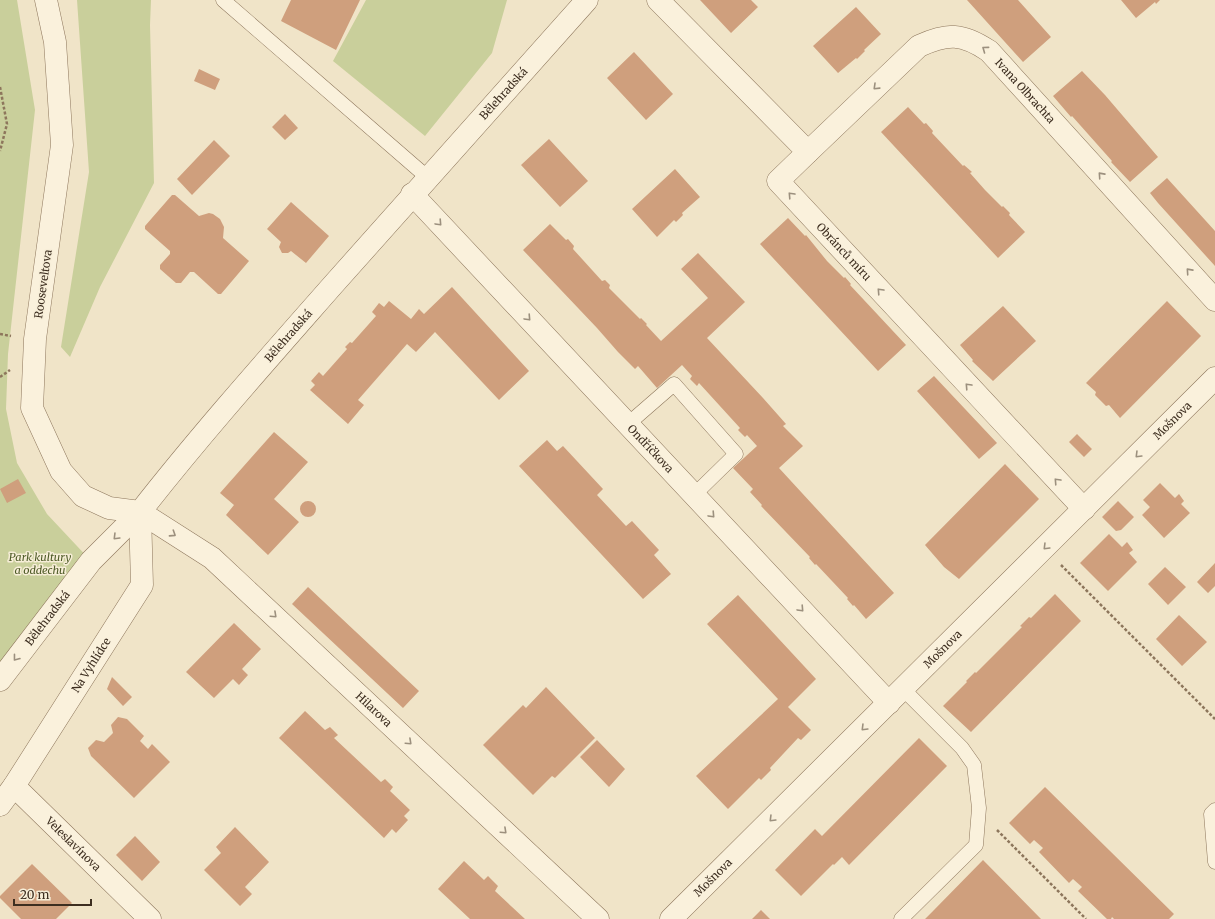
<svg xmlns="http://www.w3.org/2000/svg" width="1215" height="919" viewBox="0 0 1215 919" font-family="Merriweather,serif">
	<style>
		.green { fill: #c9cf9b }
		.building { fill: #cf9f7d }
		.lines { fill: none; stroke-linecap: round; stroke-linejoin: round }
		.service-casing { stroke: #8d765c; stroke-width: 15 }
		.minor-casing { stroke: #8d765c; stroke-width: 23 }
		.tertiary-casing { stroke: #8d765c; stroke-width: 23 }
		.path { stroke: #8d765c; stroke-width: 2.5; stroke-dasharray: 3 2; stroke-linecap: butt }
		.service { stroke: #faf1dc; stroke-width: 14 }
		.minor { stroke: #faf1dc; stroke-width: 22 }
		.tertiary { stroke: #faf1dc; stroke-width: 22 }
		.oneway { stroke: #9c907e }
		.labels { text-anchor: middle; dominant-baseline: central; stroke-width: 3; stroke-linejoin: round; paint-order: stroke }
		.street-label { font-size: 11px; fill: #3d2e20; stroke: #f7eed8 }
		.park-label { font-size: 11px; font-style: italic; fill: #4d5a26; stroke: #f7eed8 }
	</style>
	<rect width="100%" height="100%" fill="#f0e4c8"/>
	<path class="green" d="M0 0H17L35 110 8 354 6 409 17 463 47 514 91 561 0 680Z
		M77 0H151L150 25 154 183 100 287 70 357 61 347 89 172Z
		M366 0H507L492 53 425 136 333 61Z"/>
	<path class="building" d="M291 0H360L336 50 281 21Z
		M700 0H751L758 7 731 33Z
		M967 0H1018L1051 37 1023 62Z
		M1121 0H1160L1156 4 1155 2 1136 18Z
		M856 7 881 34 864 50 865 51 857 59 856 58 838 73 813 46Z
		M634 52 673 94 646 120 607 78Z
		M199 69 220 79 215 90 194 81Z
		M1082 71 1105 95 1158 157 1130 182 1111 162 1112 161 1072 116 1071 117 1053 96Z
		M908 107 924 124 926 123 933 131 932 133 963 166 964 165 972 172 970 173 985 190 1002 207 1003 206 1010 213 1009 215 1025 232 998 258 881 132Z
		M285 114 298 128 285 140 272 127Z
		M549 139 588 181 560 207 521 165Z
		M214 140 230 156 192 195 177 179Z
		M675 169 700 197 682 213 683 215 676 222 674 220 657 237 632 209Z
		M1167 178 1215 231V266L1158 203 1150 193Z
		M172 195H175L199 216 209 213 213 214 220 219 224 227 223 238 249 261 221 294H218L194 272H190L181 283H176L160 269V265L170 254V251L145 229V226Z
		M291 202 329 236 306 263 291 251 288 253H282L279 247 281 242 267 229Z
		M788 218 805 236 806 235 827 261 844 278 845 277 851 284 850 285 906 345 878 371 760 244Z
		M550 224 566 240 568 239 574 246 573 249 602 281 605 280 610 285 609 288 640 319 641 318 647 324 646 325 661 341 708 298 681 269 698 253 745 302 707 338 763 398 786 424 783 426 803 446 779 468 894 593 866 619 854 605 853 606 847 599 848 598 816 564 815 565 809 558 810 557 761 506 762 505 750 492 753 489 733 468 757 446 747 435 745 437 738 430 740 428 699 383 697 386 690 379 692 376 682 365 657 388 638 366 635 369 618 352 597 328 523 250Z
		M452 287 529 371 499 400 435 332 416 352 407 344 358 400 364 405 348 424 310 390 315 385 311 381 319 372 323 376 347 349 345 347 350 342 352 343 376 316 372 312 379 303 384 307 389 301 411 319 419 309 424 314Z
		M1167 301 1201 336 1120 418 1109 405 1106 406 1095 395 1096 392 1086 383Z
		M1003 306 1036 341 993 381 972 361 973 360 960 345Z
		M934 376 997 443 979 459 917 391Z
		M274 432 308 462 274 499 299 522 268 555 226 515 234 505 220 493Z
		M1077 434 1092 449 1084 457 1069 442Z
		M547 440 557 451 563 446 603 489 597 495 626 526 632 521 659 550 654 555 671 574 643 599 519 466Z
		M1005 464 1039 499 959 579 944 567 925 545Z
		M18 479 26 493 7 503 0 489Z
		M1160 483 1175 498 1179 494 1184 501 1181 504 1190 513 1164 538 1142 515 1150 507 1143 500Z
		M1118 501 1134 517 1121 530 1116 531 1102 517Z
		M300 509a8 8 0 1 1 16 0a8 8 0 1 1-16 0Z
		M1109 534 1122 547 1127 542 1133 550 1129 553 1137 562 1108 591 1080 563Z
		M1215 563V586L1208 593 1197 582Z
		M1165 567 1186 587 1168 605 1148 584Z
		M308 587 419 691 403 708 292 604Z
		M1055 594 1081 621 971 732 943 706 967 682 966 681 975 672 976 673 1022 627 1020 626 1029 617 1031 618Z
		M738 595 816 679 788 707 811 730 801 740 798 738 770 768 771 770 761 780 759 778 728 809 696 776 778 699 707 624Z
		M1179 615 1207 642 1182 666 1156 639Z
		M234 623 261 649 242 669 248 675 239 685 233 679 214 698 186 672Z
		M112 677 132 697 123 706 107 689Z
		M546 687 595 738 555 778 552 776 533 795 483 745 523 705 526 708Z
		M305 711 325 730 330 727 338 735 334 738 381 782 385 779 393 787 390 791 410 810 404 816 408 820 396 833 392 829 384 838 279 738Z
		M118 717 127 719 144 736 140 741 148 749 152 744 170 762 134 798 91 756 88 748 96 740 104 742 113 733 111 725Z
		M919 738 947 766 849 865 842 857 834 865 833 864 801 896 775 870 815 829 822 836Z
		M597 740 625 769 609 787 580 757Z
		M1045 787 1174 914 1169 919H1114L1112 917 1111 919H1107L1078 891 1082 887 1073 879 1069 883 1039 852 1043 848 1034 840 1030 844 1009 823Z
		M235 827 269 862 245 887 252 894 240 906 204 870 221 853 216 847Z
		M135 836 160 862 142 881 116 855Z
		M983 860 1041 919H925L934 910Z
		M464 861 484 880 488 876 498 886 495 891 525 919H470L438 889Z
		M32 864 72 903 56 919H21L0 898V896Z
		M761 910 770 919H752Z"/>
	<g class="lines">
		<defs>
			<path id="service" d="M223 0 427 177
				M628 424 674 384 736 454 694 495
				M1215 810 1211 814 1215 862
				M901 919 976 845 979 808 974 765 962 748 903 689"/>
			<g id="minor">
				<path id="s1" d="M658 0 808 152 778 181 1084 509"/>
				<path id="s2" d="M808 152 919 46C948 33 962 33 989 51L1215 300"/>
				<path id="s3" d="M412 194 889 703"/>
				<path id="s4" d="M140 512 212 558 598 919"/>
				<path id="s5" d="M0 680 91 561 140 512"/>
				<path id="s6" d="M14 786 150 919"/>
				<path id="s7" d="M0 805 14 786 142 585 140 512"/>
				<path id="s8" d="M671 919 1215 378"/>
			</g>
			<g id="tertiary">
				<path id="s9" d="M46 0 55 42 62 145 35 339 32 408 61 471 83 496 109 508 140 512C201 434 267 360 332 286 417 190 502 95 587 0"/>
			</g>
		</defs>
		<use href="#service" class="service-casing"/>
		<use href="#minor" class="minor-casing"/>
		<use href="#tertiary" class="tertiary-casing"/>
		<path class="path" d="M0 87 7 124 0 151
			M0 334 11 336
			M0 377 10 370
			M1061 565 1215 719
			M997 830 1086 919"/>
		<use href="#service" class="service"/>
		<use href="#minor" class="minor"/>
		<use href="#tertiary" class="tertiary"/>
	</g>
	<defs><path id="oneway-chevron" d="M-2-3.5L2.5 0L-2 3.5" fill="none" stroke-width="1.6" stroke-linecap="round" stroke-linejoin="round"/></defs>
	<g class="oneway">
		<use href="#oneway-chevron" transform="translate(985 49) rotate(-144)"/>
		<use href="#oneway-chevron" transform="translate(876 87) rotate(136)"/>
		<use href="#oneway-chevron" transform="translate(1101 175) rotate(-132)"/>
		<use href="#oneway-chevron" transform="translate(791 195) rotate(-133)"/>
		<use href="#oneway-chevron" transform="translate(439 223) rotate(47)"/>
		<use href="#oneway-chevron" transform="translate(1189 271) rotate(-132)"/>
		<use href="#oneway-chevron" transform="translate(880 291) rotate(-133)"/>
		<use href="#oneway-chevron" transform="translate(528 318) rotate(47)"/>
		<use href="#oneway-chevron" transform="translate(968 386) rotate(-133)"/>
		<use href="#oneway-chevron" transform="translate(1138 455) rotate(135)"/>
		<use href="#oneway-chevron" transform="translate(1057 481) rotate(-133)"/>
		<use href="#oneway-chevron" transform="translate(712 515) rotate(47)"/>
		<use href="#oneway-chevron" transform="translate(173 534) rotate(33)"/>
		<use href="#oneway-chevron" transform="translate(116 537) rotate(135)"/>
		<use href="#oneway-chevron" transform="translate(1046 547) rotate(135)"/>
		<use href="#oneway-chevron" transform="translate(801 609) rotate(47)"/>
		<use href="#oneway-chevron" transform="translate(274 615) rotate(43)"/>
		<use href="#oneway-chevron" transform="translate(16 658) rotate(128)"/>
		<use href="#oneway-chevron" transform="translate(864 728) rotate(135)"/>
		<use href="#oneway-chevron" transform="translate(409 742) rotate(43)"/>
		<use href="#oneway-chevron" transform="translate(772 819) rotate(135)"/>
		<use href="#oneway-chevron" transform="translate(504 831) rotate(43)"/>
	</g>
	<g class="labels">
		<g class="street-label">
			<text stroke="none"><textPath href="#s2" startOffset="282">Ivana Olbrachta</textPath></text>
			<text stroke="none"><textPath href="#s9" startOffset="1128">Bělehradská</textPath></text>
			<text stroke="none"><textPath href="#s1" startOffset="352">Obránců míru</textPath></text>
			<text transform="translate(43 284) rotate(-82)">Rooseveltova</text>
			<text stroke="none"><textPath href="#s9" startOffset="804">Bělehradská</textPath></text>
			<text stroke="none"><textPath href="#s8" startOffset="707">Mošnova</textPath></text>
			<text stroke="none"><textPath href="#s3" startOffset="349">Ondříčkova</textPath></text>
			<text stroke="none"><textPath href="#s5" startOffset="78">Bělehradská</textPath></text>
			<text stroke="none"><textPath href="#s8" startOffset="383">Mošnova</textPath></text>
			<text stroke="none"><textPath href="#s7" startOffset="167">Na Vyhlídce</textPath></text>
			<text stroke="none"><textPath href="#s4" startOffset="307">Hilarova</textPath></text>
			<text stroke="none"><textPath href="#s6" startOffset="83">Veleslavínova</textPath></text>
			<text stroke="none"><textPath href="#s8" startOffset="59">Mošnova</textPath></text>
		</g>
		<g class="park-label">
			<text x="40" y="557">Park kultury<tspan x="40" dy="13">a oddechu</tspan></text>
		</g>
	</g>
	<path d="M14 899v6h77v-6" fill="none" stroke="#3d2e20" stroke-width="2"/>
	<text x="20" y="899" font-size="12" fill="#3d2e20" stroke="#f7eed8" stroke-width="3" paint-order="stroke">20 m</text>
</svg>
